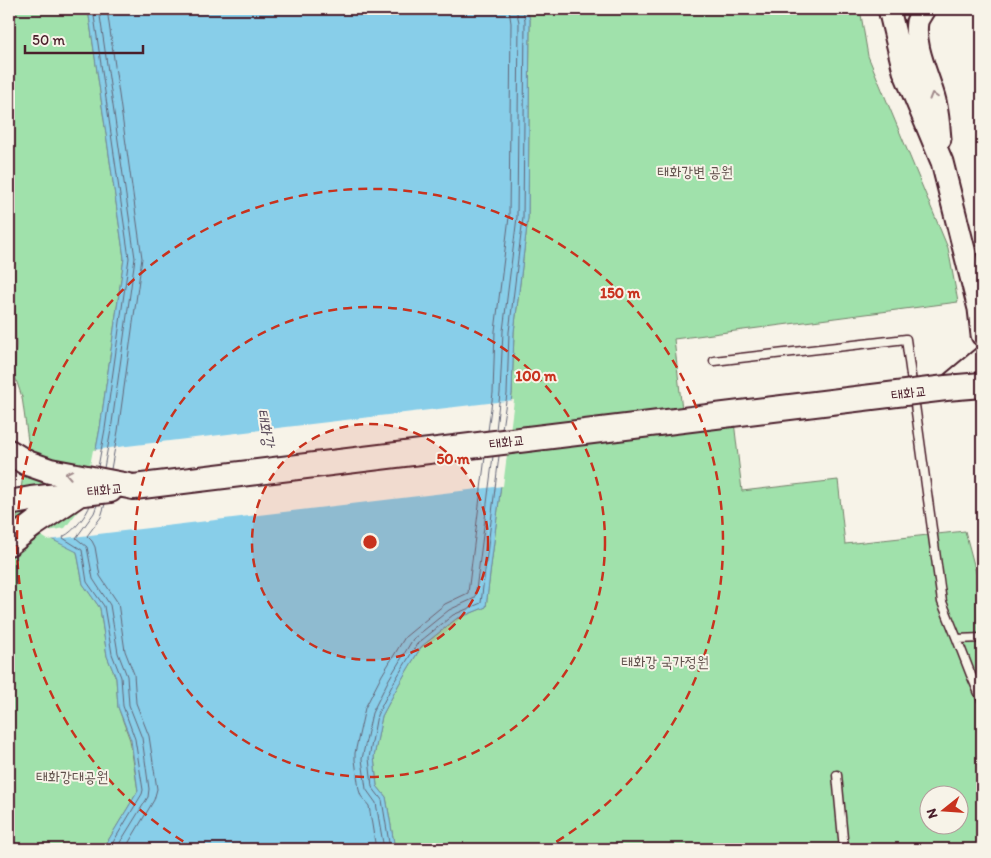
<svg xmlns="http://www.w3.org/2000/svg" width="991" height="858" viewBox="0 0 991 858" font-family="Itim,'Poor Story',sans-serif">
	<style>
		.green { fill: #a0e1ab; stroke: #75806b; fill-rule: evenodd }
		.water { fill: #88cee9; stroke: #6f889d }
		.pier { fill: #f7f3e8 }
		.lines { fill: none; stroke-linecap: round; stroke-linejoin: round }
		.shore { stroke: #636577; stroke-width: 1 }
		.lane-casing { stroke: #4a1f2b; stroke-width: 11 }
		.secondary-casing { stroke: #4a1f2b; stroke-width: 25 }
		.primary-casing { stroke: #4a1f2b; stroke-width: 28 }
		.lane { stroke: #f7f3e8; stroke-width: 8 }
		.secondary { stroke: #f7f3e8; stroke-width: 21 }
		.primary { stroke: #f7f3e8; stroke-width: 24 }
		.primary-bridge-casing { stroke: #4a1f2b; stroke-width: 28; stroke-linecap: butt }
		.primary-bridge { stroke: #f7f3e8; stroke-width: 24 }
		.oneway { stroke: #a0898a }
		.ring { fill: none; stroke: #c8321e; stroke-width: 2.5; stroke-dasharray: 9 6 }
		.labels { text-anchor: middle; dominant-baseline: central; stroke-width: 4; stroke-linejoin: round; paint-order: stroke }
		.park-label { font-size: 15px; fill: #60504b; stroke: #f7f3e8 }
		.street-label { font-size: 15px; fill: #4a1f2b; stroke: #f7f3e8 }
		.water-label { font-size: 16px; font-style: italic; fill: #5a4b5a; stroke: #f7f3e8 }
		.centre { fill: #c8321e; stroke: #f7f3e8; stroke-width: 2.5 }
		.ring-label { font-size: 15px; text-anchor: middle; font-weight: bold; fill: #c8321e; stroke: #f7f3e8; stroke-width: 4; stroke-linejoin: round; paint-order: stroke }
	</style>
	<rect width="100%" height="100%" fill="#f7f3e8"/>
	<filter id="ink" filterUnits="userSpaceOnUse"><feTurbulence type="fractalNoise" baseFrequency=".02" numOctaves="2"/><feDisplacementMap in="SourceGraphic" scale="10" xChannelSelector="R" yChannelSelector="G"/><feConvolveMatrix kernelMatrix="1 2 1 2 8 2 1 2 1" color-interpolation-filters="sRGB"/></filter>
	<g filter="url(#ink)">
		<path class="green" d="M9 9H88L124 258 100 428 77 552 83 584 100 608 107 656 116 678 118 707 130 740 138 791 103 849H9V558L12 551 28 441 22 397 14 374 16 345 9 168Z
			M527 9H860L868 56 948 248 958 302 674 339 682 410 732 404 742 491 838 480 845 544 965 531 982 595V849H395L386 797 377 786 374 757 382 716 399 684 421 647 456 619 486 607 512 394 514 332 528 218 530 20ZM928 796H958V826H928Z"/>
		<path class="water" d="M88 9H527L530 20 528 218 514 332 512 394 486 607 456 619 421 647 399 684 382 716 374 757 377 786 386 797 395 849H103L138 791 131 740 118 707 116 678 107 656 100 608 83 584 77 552 43 535 66 530 85 507 100 428 124 258Z"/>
		<path class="pier" d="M514 400 503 486 48 540 40 535 42 532 65 528 82 506 93 450Z"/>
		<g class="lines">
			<path class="shore" d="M93 9 129 258 105 429 98 467
				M99 9 135 258 111 430 104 468
				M107 9 142 258 118 431 111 469
				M502 429 507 394 509 332 523 218 525 21 523 9
				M496 430 500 393 503 331 517 217 519 22 516 9
				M488 431 493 393 495 331 509 217 511 23 509 9
				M105 504 101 517 87 536 92 541 95 547 100 576 118 603 125 651 134 674 136 703 149 736 157 789 154 800 125 849
				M90 505C88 514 72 533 64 536L63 538 82 550 87 582 104 606 112 654 121 677 123 706 135 739 143 790 142 794 109 849
				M97 505 94 513 76 538 87 547 93 579 110 605 118 653 127 676 129 705 142 738 149 789 148 797 116 849
				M376 849 369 806 361 796 359 790 355 760V753L365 708 382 675 405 637 445 604 468 593 485 457
				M384 849 376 803 366 789 362 759 372 713 389 679 413 639 449 610 475 598 493 456
				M390 849 382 800 372 787 369 758 377 715 394 682 417 644 453 615 481 603 499 456"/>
			<defs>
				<path id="lane" d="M714 361 906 339 942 602 957 639 982 638
					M957 639 971 675 982 700
					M837 775 844 849"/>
				<path id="secondary" d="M889 9 904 71 942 162 979 309 982 335
					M924 9C922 13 918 18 917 22 913 47 929 77 935 101 938 114 939 126 940 139
					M946 388 982 358"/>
				<path id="primary" d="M9 452 27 463 50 471 134 487
					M9 503 31 499 110 490
					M9 543 34 524 77 495"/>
			</defs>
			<use href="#lane" class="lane-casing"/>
			<use href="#secondary" class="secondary-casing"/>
			<use href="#primary" class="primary-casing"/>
			<use href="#lane" class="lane"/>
			<use href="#secondary" class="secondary"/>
			<use href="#primary" class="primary"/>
			<defs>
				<path id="primary-bridge" d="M134 487 946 388 982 385"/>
			</defs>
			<use href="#primary-bridge" class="primary-bridge-casing"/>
			<use href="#primary-bridge" class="primary-bridge"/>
		</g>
		<defs><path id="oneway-chevron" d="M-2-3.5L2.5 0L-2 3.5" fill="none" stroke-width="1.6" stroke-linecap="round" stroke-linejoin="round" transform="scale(1.25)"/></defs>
		<g class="oneway">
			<use href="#oneway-chevron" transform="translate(933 96) rotate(-106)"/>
			<use href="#oneway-chevron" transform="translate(69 474) rotate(-169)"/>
		</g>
	</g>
	<circle cx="370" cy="542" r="118" fill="#c8321e" fill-opacity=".12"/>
	<g class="ring">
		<circle cx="370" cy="542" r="118"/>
		<circle cx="370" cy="542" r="235"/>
		<path d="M196 849A353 353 0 1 1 544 849"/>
	</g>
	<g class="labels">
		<g class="park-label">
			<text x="695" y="172">태화강변 공원</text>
			<text x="665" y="662">태화강 국가정원</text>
			<text x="72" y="777">태화강대공원</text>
		</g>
		<g class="street-label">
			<text transform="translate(909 393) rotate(-7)">태화교</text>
			<text transform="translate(507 442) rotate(-7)">태화교</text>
			<text transform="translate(105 490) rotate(-6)">태화교</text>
		</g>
		<g class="water-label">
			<text transform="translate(266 428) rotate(79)">태화강</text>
		</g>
	</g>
	<circle cx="370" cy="542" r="8" class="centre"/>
	<g class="ring-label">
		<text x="620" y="298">150 m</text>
		<text x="536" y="381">100 m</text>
		<text x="453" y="464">50 m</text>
	</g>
	<rect width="991" height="858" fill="none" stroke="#f7f3e8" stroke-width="30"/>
	<rect x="15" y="15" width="961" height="828" fill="none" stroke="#4a1f2b" stroke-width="2" filter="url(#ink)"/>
	<g transform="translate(944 810) rotate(253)"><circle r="24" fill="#f7f3e8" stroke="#b29e9c"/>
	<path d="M0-4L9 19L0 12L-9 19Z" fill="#c8321e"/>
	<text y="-8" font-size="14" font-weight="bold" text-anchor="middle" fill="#4a1f2b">N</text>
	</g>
	<path d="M25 45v8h118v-8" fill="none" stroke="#4a1f2b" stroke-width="2.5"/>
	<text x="32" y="45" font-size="15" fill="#4a1f2b" stroke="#f7f3e8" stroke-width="4" paint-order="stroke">50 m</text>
</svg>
